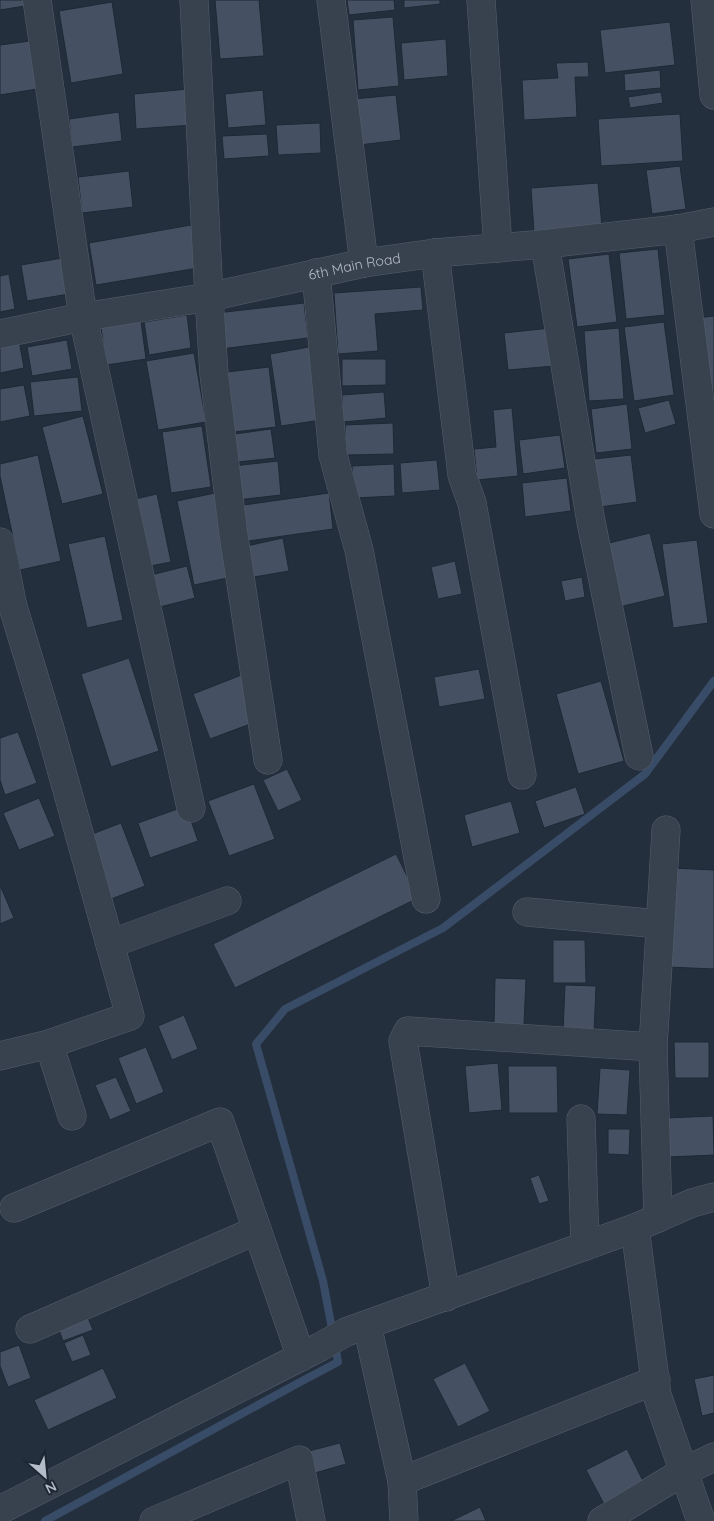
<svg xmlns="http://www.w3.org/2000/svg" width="714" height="1521" viewBox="0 0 714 1521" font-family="Quicksand,sans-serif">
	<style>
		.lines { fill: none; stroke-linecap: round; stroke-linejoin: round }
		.stream { stroke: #394c67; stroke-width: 8 }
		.building { fill: #455162; stroke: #1f2835 }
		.street-casing { stroke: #565f6c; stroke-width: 29 }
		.street { stroke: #38414e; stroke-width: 28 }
		.labels { text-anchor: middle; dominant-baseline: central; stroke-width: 4.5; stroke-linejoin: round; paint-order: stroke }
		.street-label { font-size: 14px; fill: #b4bcc9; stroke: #1d2633 }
	</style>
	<rect width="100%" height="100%" fill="#242f3e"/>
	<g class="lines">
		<path class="stream" d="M333 1334 323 1281 256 1044 285 1009 443 928 645 774 714 681
			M45 1521 302 1381 338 1362 335 1345"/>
	</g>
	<path class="building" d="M0 0H24L25 6 0 10Z
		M215 0H259L264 56 220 59Z
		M347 0H394L395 10 349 15Z
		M404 0H440V4L404 8Z
		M112 2 123 74 71 83 59 11Z
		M393 17 399 86 358 90 353 20Z
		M670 22 675 65 605 73 600 30Z
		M446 39 448 76 404 80 401 43Z
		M30 41 37 89 0 95V45Z
		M588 62 589 77H575L577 117 524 120 522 80 558 78 556 63Z
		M660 70 661 88 625 91 624 74Z
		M189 89 192 125 136 129 134 94Z
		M263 90 266 125 228 128 225 94Z
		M661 92 663 103 630 108 628 97Z
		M396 95 401 140 359 145 354 99Z
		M119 112 122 141 72 147 69 119Z
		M680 114 683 161 601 166 598 119Z
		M320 123 321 153 278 155 276 125Z
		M267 134 269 156 224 159 222 136Z
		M680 166 686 209 652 214 646 170Z
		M129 171 133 207 82 213 78 177Z
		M598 183 602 227 534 232 531 188Z
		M191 225 198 268 96 285 89 243Z
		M658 249 665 315 626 319 619 253Z
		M609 254 617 322 577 327 568 259Z
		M63 258 69 294 27 301 21 265Z
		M9 274 15 309 0 312V276Z
		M421 287 423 310 375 314 378 351 338 354 334 293Z
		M304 303 308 338 221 349 217 313Z
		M187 315 191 348 149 355 144 322Z
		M714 316V392L703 393 697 318Z
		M141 321 146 359 106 365 101 327Z
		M664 322 674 395 634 401 624 327Z
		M550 328 554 366 508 370 504 333Z
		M619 328 624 399 589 401 584 331Z
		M18 335 24 368 0 373V338Z
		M67 340 72 369 32 376 27 347Z
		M309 347 321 420 281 426 270 354Z
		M194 353 206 422 158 430 146 361Z
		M342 359H386V385L342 386Z
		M269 367 276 427 234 432 227 372Z
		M78 377 82 411 34 416 30 382Z
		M24 385 30 416 0 422V389Z
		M384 392 386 418 343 422 342 395Z
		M669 400 676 424 645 433 638 408Z
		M627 404 632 449 596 453 591 409Z
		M512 408 518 476 477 480 474 449 496 447 493 410Z
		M83 416 103 494 62 504 42 427Z
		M393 423 394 454 346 455 345 425Z
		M202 426 211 487 171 493 162 432Z
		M271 429 275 458 238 462 235 434Z
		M560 435 565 468 523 474 519 440Z
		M38 455 61 561 20 570 0 476V464Z
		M631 455 637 502 600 507 594 459Z
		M437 460 440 490 402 493 400 463Z
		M278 461 281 495 237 500 233 466Z
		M394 464 395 496 353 498 352 466Z
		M567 478 571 511 525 517 522 483Z
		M215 493 232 577 194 585 177 501Z
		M329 493 333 529 241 542 237 506Z
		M157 494 171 562 145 567 131 500Z
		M650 533 665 596 619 607 605 544Z
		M105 536 123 620 87 628 68 544Z
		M283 538 289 571 248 578 242 547Z
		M697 540 708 623 673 628 662 544Z
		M455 561 462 594 438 599 431 567Z
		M187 566 195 598 152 609 143 577Z
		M582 577 585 597 565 601 561 581Z
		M129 658 159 751 111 767 81 674Z
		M479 669 485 699 439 707 434 677Z
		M244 674 261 720 210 739 193 694Z
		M601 681 624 761 578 774 556 694Z
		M18 732 37 783 5 795 0 780V738Z
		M287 769 302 800 278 811 263 780Z
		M254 784 275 839 229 856 208 801Z
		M576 787 585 814 544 828 535 801Z
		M39 798 55 836 19 850 3 813Z
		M511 801 520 833 472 847 464 815Z
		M186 806 198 841 150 858 138 823Z
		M121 823 145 886 111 899 87 836Z
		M396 854 418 898 235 988 213 944Z
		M673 868 714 870V969L668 967Z
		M0 885 14 918 0 924Z
		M553 940H585L586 983H553Z
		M495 978 526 979 524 1025H494Z
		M565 985 596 986 594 1033 563 1032Z
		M184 1015 198 1049 172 1060 158 1026Z
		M674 1042H709V1078H675Z
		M146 1047 164 1092 136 1104 118 1058Z
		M498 1063 502 1110 469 1113 465 1066Z
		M508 1066H557L558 1113H509Z
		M600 1068 630 1070 627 1115 597 1114Z
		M116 1077 131 1111 110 1120 95 1085Z
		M713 1116 714 1155 668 1157 667 1118Z
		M608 1129H630L629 1155 608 1154Z
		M539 1175 549 1201 539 1204 530 1178Z
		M86 1313 93 1330 63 1341 57 1324Z
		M83 1335 91 1355 72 1362 64 1343Z
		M19 1345 31 1378 8 1387 0 1366V1352Z
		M465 1363 490 1411 458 1427 433 1379Z
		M103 1368 117 1398 48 1430 34 1400Z
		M714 1375V1413L702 1416 694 1379Z
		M340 1443 346 1464 315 1473 309 1451Z
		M627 1449 644 1483 604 1504 586 1470Z
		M480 1507 486 1521H451Z"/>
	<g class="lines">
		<defs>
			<g id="street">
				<path d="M37 0 83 317 191 808"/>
				<path d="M194 0 209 297 214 374 233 531 268 760"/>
				<path d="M331 0 364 263"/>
				<path d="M481 0 498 248"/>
				<path d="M705 0 714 95"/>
				<path d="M678 229 714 514"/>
				<path d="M545 244 591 522 639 756"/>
				<path d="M435 253 462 475 472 503 522 775"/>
				<path d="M316 273 333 455 359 550 426 899"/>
				<path id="s1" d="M0 334 83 317 209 297 364 263 435 253 545 244 678 229 714 222"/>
				<path d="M0 542 13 607 50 729 130 1016 49 1044 0 1056"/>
				<path d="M527 912 660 924"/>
				<path d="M110 944 227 901"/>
				<path d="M49 1044 72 1116"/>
				<path d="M581 1119 585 1246"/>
				<path d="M14 1208 220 1122 301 1357"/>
				<path d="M658 1218 653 1047 666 830"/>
				<path d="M635 1228 657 1395 701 1521"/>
				<path d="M446 1297 403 1041 408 1031 653 1047"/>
				<path d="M367 1325 402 1481 404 1521"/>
				<path d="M30 1329 257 1230"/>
				<path d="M402 1481 656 1380"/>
				<path d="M0 1510 320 1347 346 1332 635 1228 692 1203 714 1197"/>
				<path d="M154 1521 299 1460 311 1521"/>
				<path d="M602 1521 683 1472 714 1457"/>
			</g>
		</defs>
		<use href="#street" class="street-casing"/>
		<use href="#street" class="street"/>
	</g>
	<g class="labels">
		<g class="street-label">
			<text stroke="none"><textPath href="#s1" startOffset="361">6th Main Road</textPath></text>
		</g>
	</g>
	<g transform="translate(45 1476) rotate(153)" stroke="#1d2633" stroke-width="4" paint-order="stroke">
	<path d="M0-4L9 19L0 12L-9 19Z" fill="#b4bcc9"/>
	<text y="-8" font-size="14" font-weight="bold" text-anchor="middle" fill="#b4bcc9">N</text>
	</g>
</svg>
